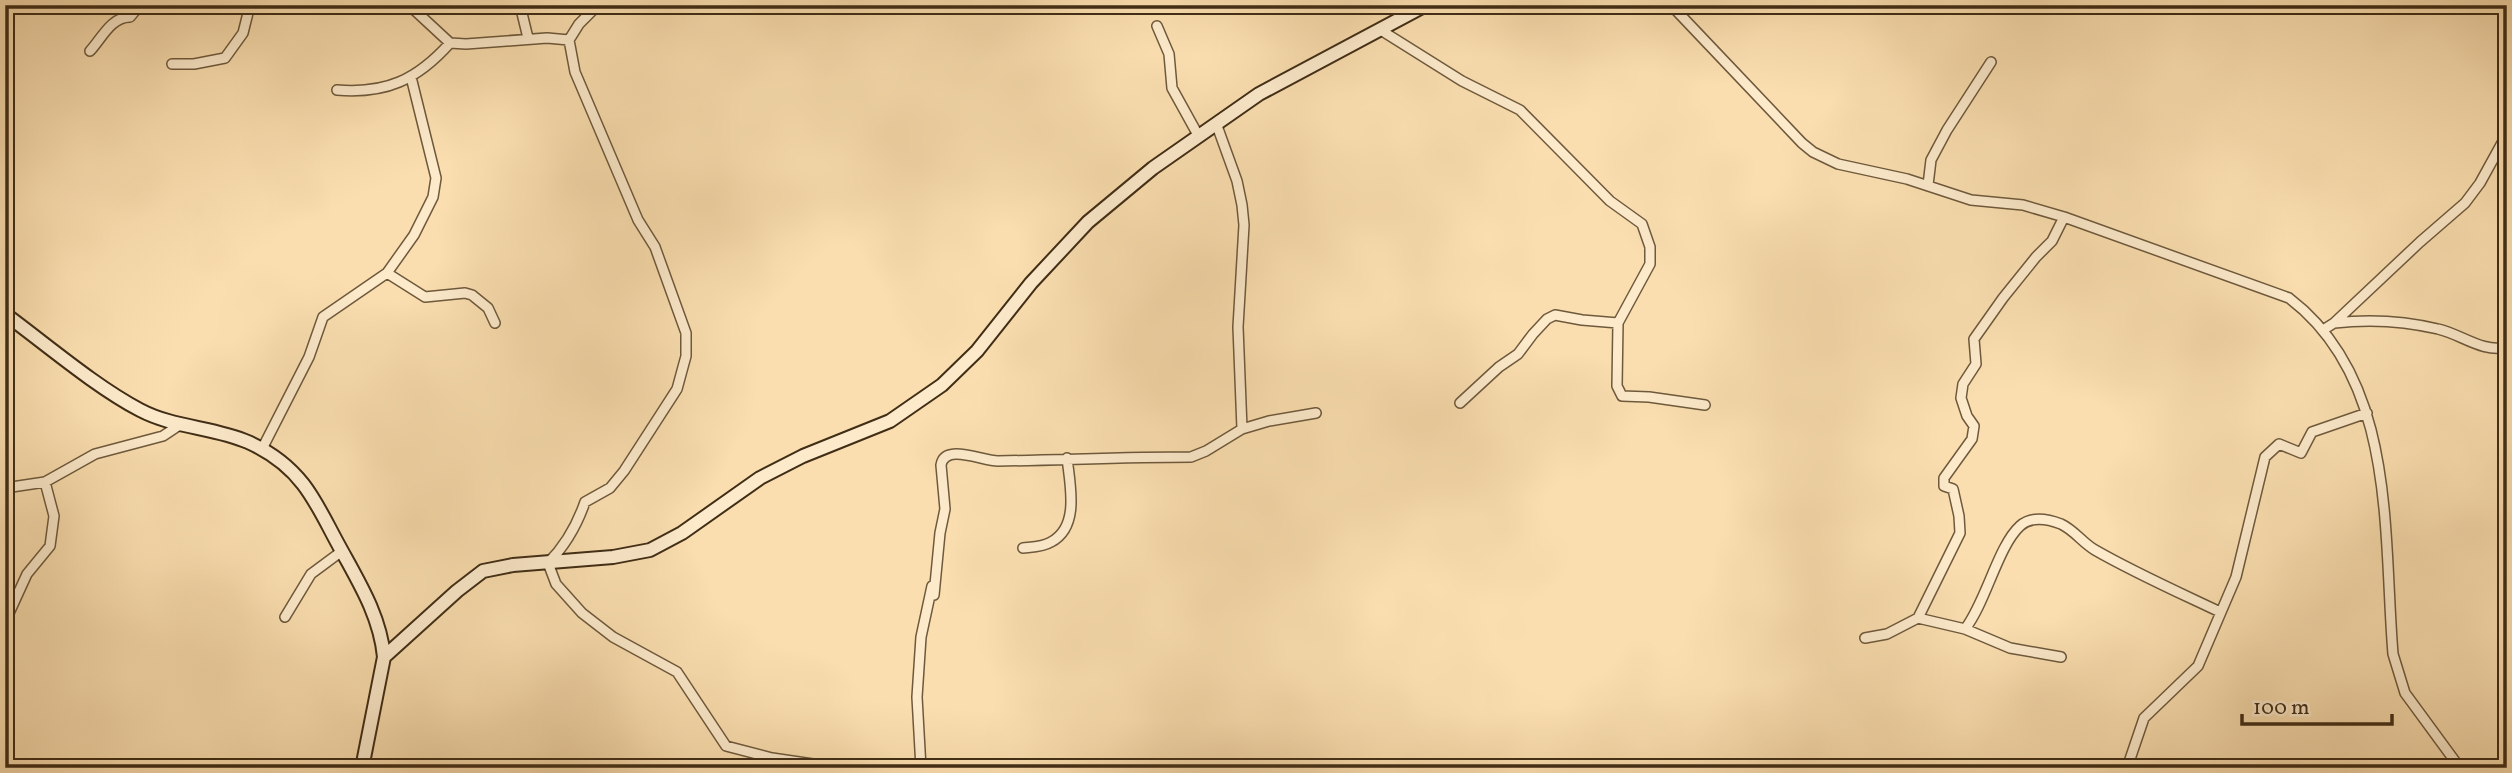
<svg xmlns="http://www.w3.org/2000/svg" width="2512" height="773" viewBox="0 0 2512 773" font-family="Vollkorn,serif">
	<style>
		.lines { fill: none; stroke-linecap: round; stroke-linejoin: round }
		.street-casing { stroke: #6e593c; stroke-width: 12 }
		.secondary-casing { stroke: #402d16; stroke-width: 16 }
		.street { stroke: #fceacb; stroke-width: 9 }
		.secondary { stroke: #fceacb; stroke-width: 12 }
	</style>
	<rect width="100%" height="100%" fill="#fadeaf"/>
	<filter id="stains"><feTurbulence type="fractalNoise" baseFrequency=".00286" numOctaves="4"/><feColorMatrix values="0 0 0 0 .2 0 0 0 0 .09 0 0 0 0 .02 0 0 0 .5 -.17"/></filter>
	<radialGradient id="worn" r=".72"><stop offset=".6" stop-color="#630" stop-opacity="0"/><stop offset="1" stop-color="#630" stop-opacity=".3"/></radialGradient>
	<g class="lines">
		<defs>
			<path id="street" d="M409 5 450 43 466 44 547 38 569 40
				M520 5 528 38
				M598 5 579 24 569 40 575 72 638 220 655 247 686 333V356L677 389 624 471 610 488 585 502C577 525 566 545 548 563L556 584 582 613 613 637 677 672 726 746 772 758 840 768
				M1671 5 1802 143 1813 152 1838 164 1907 179 1971 200 2023 205 2064 217 2289 298C2397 380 2383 533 2393 654L2405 693 2460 768
				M1157 26 1169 54 1172 88 1198 135
				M1379 29 1462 81 1520 110 1610 201 1642 224 1650 247V264L1618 323 1617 386 1622 396 1649 397 1705 405
				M90 51C102 38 111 17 130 17L140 5
				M172 64H194L225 58 243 33 250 5
				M337 90C386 94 417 80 450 43
				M1216 123 1237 181 1242 205 1244 225 1238 327 1242 429
				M1928 185 1931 160 1947 130 1991 62
				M387 273 425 297 465 293 472 295 488 308 495 323
				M2334 323C2368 319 2405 321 2438 329 2461 334 2482 353 2507 347
				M2323 330 2334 323 2420 242 2465 203 2480 183 2507 134
				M1460 403 1499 367 1518 354 1533 334 1547 319 1555 315 1582 320 1618 323
				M262 449 309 357 323 317 387 273 414 235 433 197 436 178 411 77
				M5 488 45 482 95 454 163 436 181 424
				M1023 548C1032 547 1043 547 1051 542 1080 527 1070 485 1067 458
				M934 595 940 533 945 509 941 465C945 443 982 461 998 461 1062 460 1127 457 1191 457L1206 451 1242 429 1269 421 1316 413
				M285 617 311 574 342 551
				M1918 618 1965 629 2010 648 2061 657
				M5 622 27 574 50 546 54 516 45 482
				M1965 629C1986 602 1998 546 2020 526 2031 516 2048 519 2061 524 2074 530 2083 543 2095 550 2135 573 2178 592 2220 612
				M1865 638 1887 634 1918 618 1960 533 1959 516 1953 489 1944 486V478L1972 439 1974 426 1967 416 1961 398 1963 384 1976 364 1974 339 2003 298 2036 257 2052 241 2064 217
				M921 768 917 697 921 637 932 586
				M2127 768 2144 718 2198 666 2236 577 2265 457 2279 444 2301 453 2312 432 2367 413"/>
			<path id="secondary" d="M5 314C47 345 96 387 140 410 174 428 214 427 248 442 268 451 289 466 303 484 317 502 327 524 338 544 358 581 380 615 384 657L362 768
				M384 657 457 591 483 571 513 565 613 557 650 550 682 533 760 478 803 456 890 421 942 385 977 351 1031 283 1088 222 1153 168 1259 94 1426 5"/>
		</defs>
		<use href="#street" class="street-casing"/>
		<use href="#secondary" class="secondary-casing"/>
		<use href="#street" class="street"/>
		<use href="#secondary" class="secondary"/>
	</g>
	<rect width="2512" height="773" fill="none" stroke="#fadeaf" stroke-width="28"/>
	<rect x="7" y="7" width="2498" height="759" fill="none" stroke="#402d16" stroke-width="3.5"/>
	<rect x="14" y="14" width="2484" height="745" fill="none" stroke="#402d16" stroke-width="2"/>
	<path d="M2242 714v10h150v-10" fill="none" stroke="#402d16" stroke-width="3.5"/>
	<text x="2253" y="714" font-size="21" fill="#402d16" stroke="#fceacb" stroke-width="5" paint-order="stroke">100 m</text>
	<rect width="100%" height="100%" filter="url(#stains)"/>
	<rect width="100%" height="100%" fill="url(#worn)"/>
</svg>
